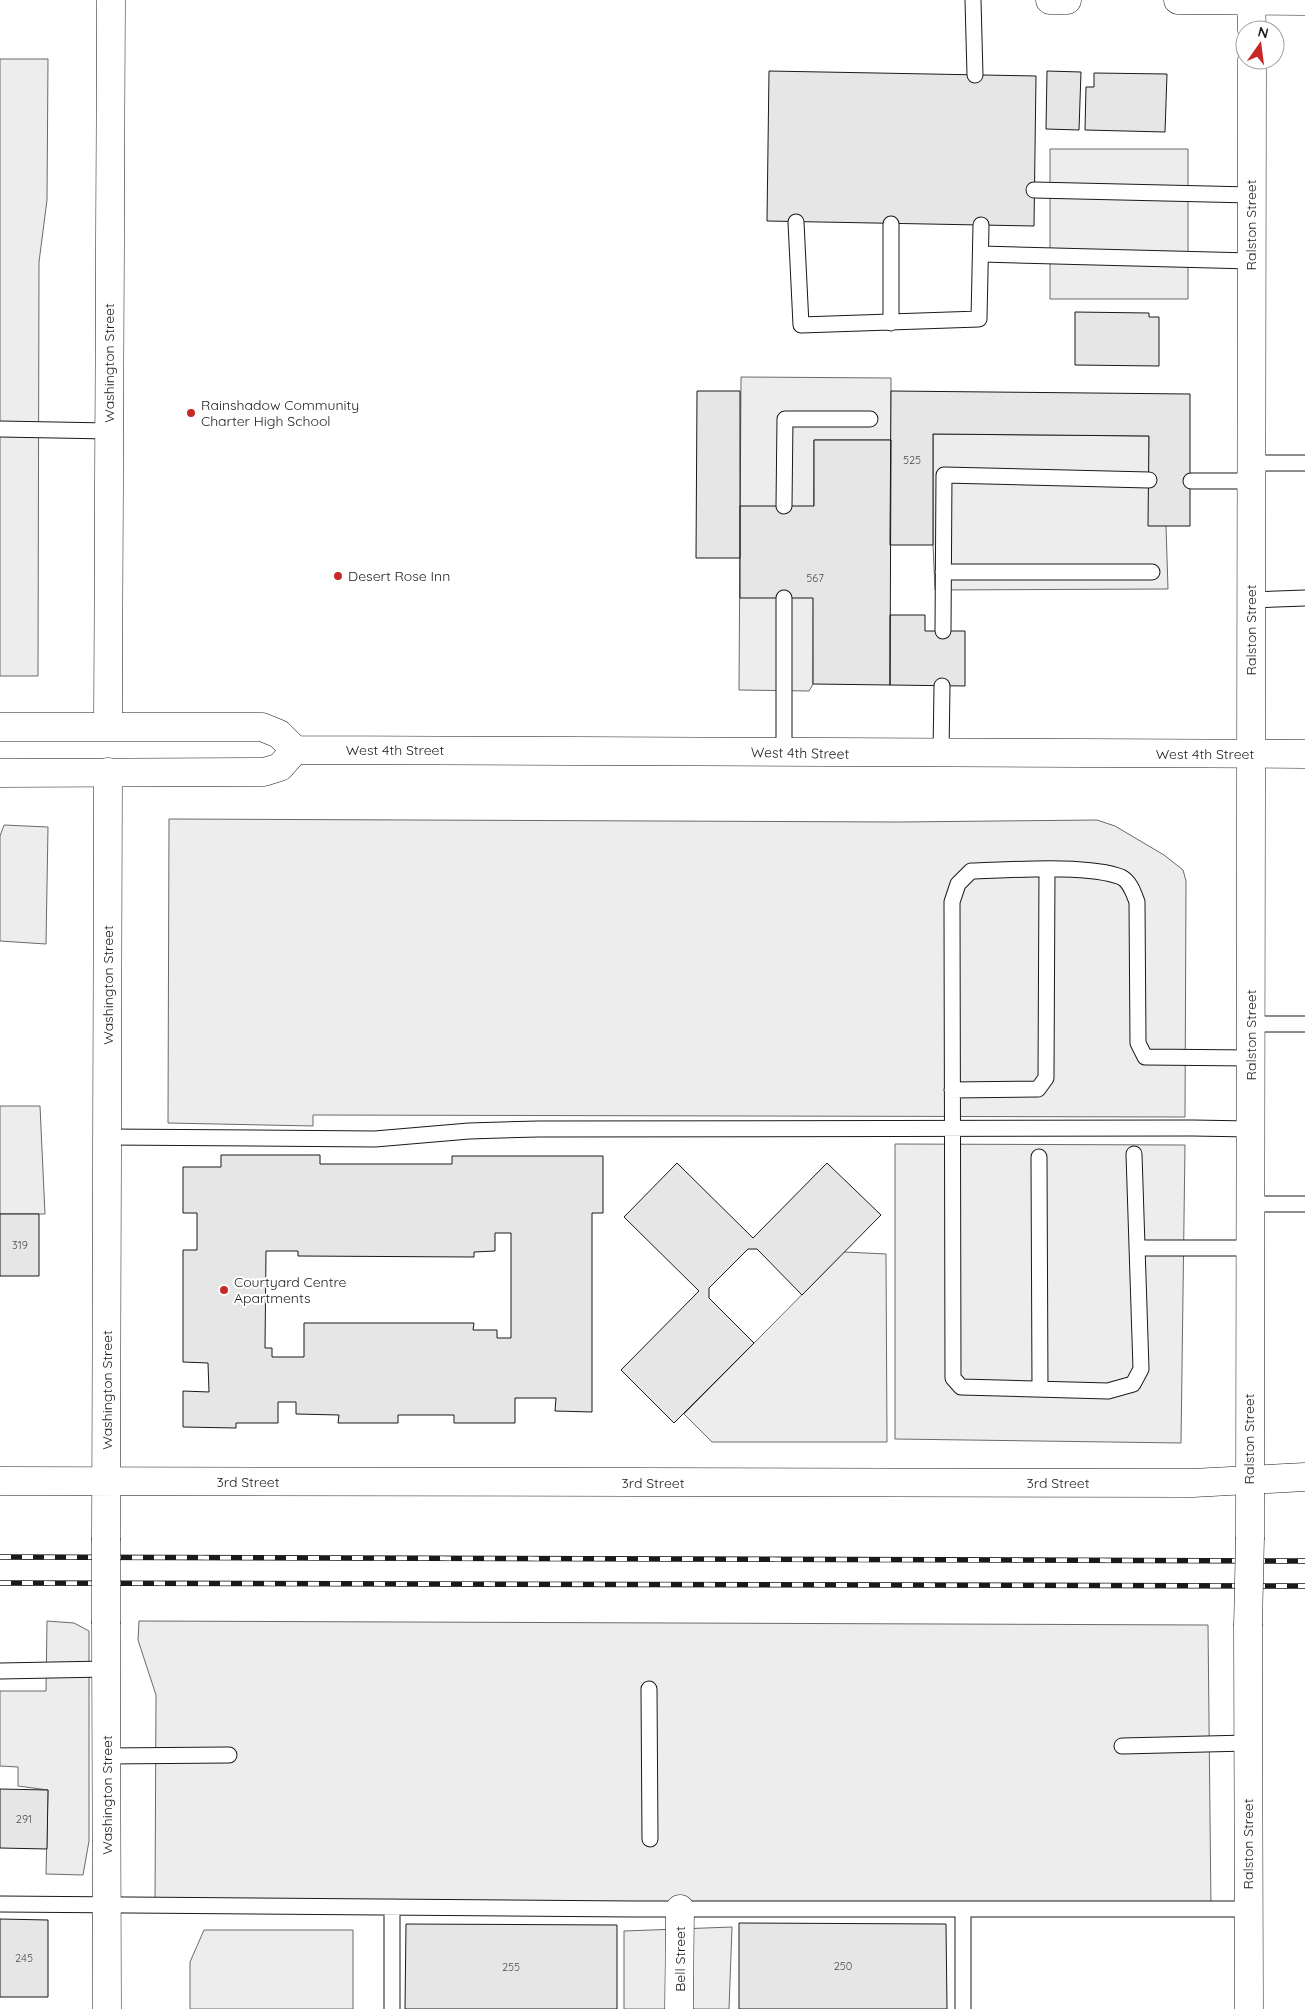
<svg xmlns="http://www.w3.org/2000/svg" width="1305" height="2009" viewBox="0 0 1305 2009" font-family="Quicksand,sans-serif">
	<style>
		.built { fill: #ededed; stroke: #6a6a6a }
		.building { fill: #e6e6e6; stroke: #1a1a1a; fill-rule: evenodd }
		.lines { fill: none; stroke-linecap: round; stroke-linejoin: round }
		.service-casing { stroke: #1a1a1a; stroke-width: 17 }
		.minor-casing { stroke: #1a1a1a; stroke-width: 29 }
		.tertiary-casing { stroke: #1a1a1a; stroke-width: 29 }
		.secondary-casing { stroke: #1a1a1a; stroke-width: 29 }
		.service { stroke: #fff; stroke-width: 15 }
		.minor { stroke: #fff; stroke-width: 28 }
		.tertiary { stroke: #fff; stroke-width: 28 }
		.secondary { stroke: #fff; stroke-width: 28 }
		.rail-casing { stroke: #1a1a1a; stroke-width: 5.5 }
		.rail { stroke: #fff; stroke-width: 4; stroke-dasharray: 11; stroke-linecap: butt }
		.minor-bridge-casing { stroke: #1a1a1a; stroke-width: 29; stroke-linecap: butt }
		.tertiary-bridge-casing { stroke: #1a1a1a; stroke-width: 29; stroke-linecap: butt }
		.minor-bridge { stroke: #fff; stroke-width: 28 }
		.tertiary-bridge { stroke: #fff; stroke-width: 28 }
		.poi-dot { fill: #c62828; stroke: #fff; stroke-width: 2 }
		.labels { text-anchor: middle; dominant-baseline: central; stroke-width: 4; stroke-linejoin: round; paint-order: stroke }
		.number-label { font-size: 11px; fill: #4d4d4d }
		.street-label { font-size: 14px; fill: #1a1a1a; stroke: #fff }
		.poi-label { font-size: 14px; fill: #1a1a1a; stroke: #fff; text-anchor: start }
	</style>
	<rect width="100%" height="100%" fill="#fff"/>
	<path class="built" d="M0 59H48L47 200 39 262 38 676H0Z
		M1050 149H1188V299H1050Z
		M741 377 891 378V440H814L813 684 809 691 739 690Z
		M933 434 1149 436V480L1166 526 1168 589 935 590 933 545Z
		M169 819 900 822 1097 820 1115 826 1164 855 1183 870 1186 881 1185 1117 313 1115V1126L168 1123Z
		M4 825 48 827 46 944 0 941V836Z
		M0 1106H40L45 1214H0Z
		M895 1144 1185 1145 1181 1443 895 1439Z
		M844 1252 886 1254 887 1442H712L684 1414Z
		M47 1621 74 1623 89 1631V1841L83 1875 46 1874 48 1790 18 1786V1767L0 1766V1691H46Z
		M139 1621 1208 1625 1211 1909 155 1905 156 1695 138 1640Z
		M732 1927 729 2009H624V1931Z
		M204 1930H353V2009H190V1962Z"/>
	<path class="building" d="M769 71 1036 76 1034 226 767 221Z
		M1047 71 1081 72 1079 130 1046 129Z
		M1094 73 1167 74 1165 132 1085 130 1086 87H1094Z
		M1075 312 1149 313V317H1159V366L1075 365Z
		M697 391H740V558H696Z
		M891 391 1190 394V526H1148L1149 436 933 434V545H890Z
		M814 440H891L890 685 813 684V598H740V506H814Z
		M890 615H925V631H965V686L890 685Z
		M221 1155H320V1164H452V1156H603V1213H592V1412L555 1411 556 1398H515V1423H454V1415H398V1423H338L339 1415 296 1414V1402H278V1423H236V1428L183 1427V1391L209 1392 208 1363 183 1362V1250H197V1213H183V1167H221ZM495 1233H511V1338H497V1330H473L474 1323H304V1357H272V1348H265L266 1251H298V1256L474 1257V1252L495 1251Z
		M677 1163 753 1238 827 1163 881 1215 802 1295 757 1249H748L709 1288V1298L754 1343 674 1423 621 1370 699 1291 624 1217Z
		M0 1214H39V1276H0Z
		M0 1789 48 1790 47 1849 0 1848Z
		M0 1919 48 1920V1997H0Z
		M739 1923 946 1924 947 2009H739Z
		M406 1924 617 1925V2009H405Z"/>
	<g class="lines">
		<defs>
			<path id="service" d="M973 0 975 75
				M1034 190 1251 195
				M796 222 801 325 979 319 981 225
				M981 254 1251 261
				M891 323V224
				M0 429 109 431
				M1251 463H1305
				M1191 481H1251
				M784 506 785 419H870
				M943 572H1152
				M1251 600 1305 598
				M943 631 944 475 1149 480
				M784 753V598
				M941 754 942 686
				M1251 1024H1305
				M952 1090 1038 1089 1046 1078 1047 870
				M107 1137 375 1139 469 1131 538 1129 1192 1128 1251 1129
				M1134 1154 1141 1369 1133 1384 1108 1391 961 1387 953 1378 952 902 958 884 971 871C1009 870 1089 864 1121 877 1130 881 1134 894 1137 902L1138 1043 1145 1057 1251 1058
				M1039 1157 1040 1389
				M1251 1204H1305
				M1137 1248H1250
				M0 1671 106 1669
				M649 1689 650 1839
				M1122 1746 1248 1743
				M106 1756 229 1755
				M0 1904 632 1909H1248
				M963 1909V2009
				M392 2009V1907"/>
			<path id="minor" d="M108 726 111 0
				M0 1481 1193 1483 1305 1477
				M106 1538 108 772
				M106 1624 107 2009
				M679 2009 680 1909"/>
			<path id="tertiary" d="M1050 0H1067
				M1178 0 1305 1
				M1251 0 1252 30
				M1250 1537 1252 60
				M1248 1626 1249 2009"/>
			<path id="secondary" d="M0 727H262L279 734 295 750 1305 754
				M0 773 264 772 280 767 295 750"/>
		</defs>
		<use href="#service" class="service-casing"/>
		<use href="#minor" class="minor-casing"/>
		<use href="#tertiary" class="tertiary-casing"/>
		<use href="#secondary" class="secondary-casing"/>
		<use href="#service" class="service"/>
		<use href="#minor" class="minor"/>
		<use href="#tertiary" class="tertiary"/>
		<use href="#secondary" class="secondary"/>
		<defs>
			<path id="rail" d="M0 1557 1305 1561
				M0 1583 1305 1586"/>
		</defs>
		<use href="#rail" class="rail-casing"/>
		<use href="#rail" class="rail"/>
		<defs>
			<path id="minor-bridge" d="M106 1538V1624"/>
			<path id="tertiary-bridge" d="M1248 1626 1250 1537"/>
		</defs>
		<use href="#minor-bridge" class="minor-bridge-casing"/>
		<use href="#tertiary-bridge" class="tertiary-bridge-casing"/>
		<use href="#minor-bridge" class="minor-bridge"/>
		<use href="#tertiary-bridge" class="tertiary-bridge"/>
	</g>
	<g class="poi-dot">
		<circle cx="191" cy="413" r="5"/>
		<circle cx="338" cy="576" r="5"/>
		<circle cx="224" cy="1290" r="5"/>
	</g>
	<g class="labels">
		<g class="number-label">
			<text x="912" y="460">525</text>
			<text x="815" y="578">567</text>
			<text x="20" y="1245">319</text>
			<text x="24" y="1819">291</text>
			<text x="24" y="1958">245</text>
			<text x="843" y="1966">250</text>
			<text x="511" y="1967">255</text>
		</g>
		<g class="street-label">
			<text transform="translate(1251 225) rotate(-90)">Ralston Street</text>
			<text transform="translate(109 363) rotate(-90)">Washington Street</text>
			<text transform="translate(1251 630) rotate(-90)">Ralston Street</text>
			<text x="395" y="750">West 4th Street</text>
			<text transform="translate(800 753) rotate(1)">West 4th Street</text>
			<text x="1205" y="754">West 4th Street</text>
			<text transform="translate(108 985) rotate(-90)">Washington Street</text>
			<text transform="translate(1251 1035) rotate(-90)">Ralston Street</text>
			<text transform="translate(107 1390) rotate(-90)">Washington Street</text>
			<text transform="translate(1249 1439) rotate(-90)">Ralston Street</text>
			<text x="248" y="1482">3rd Street</text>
			<text x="653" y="1483">3rd Street</text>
			<text x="1058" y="1483">3rd Street</text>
			<text transform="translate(107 1795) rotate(-90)">Washington Street</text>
			<text transform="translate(1248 1844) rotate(-90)">Ralston Street</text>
			<text transform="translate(680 1959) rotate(-90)">Bell Street</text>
		</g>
		<g class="poi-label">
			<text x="201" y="405">Rainshadow Community<tspan x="201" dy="16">Charter High School</tspan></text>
			<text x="348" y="576">Desert Rose Inn</text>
			<text x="234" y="1282">Courtyard Centre<tspan x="234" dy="16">Apartments</tspan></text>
		</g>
	</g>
	<g transform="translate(1260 45) rotate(14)"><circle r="24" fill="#ffffff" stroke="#a3a3a3"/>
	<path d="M0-4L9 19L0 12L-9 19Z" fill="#c62828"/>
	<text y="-8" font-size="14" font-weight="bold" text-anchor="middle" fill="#1a1a1a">N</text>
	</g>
</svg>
